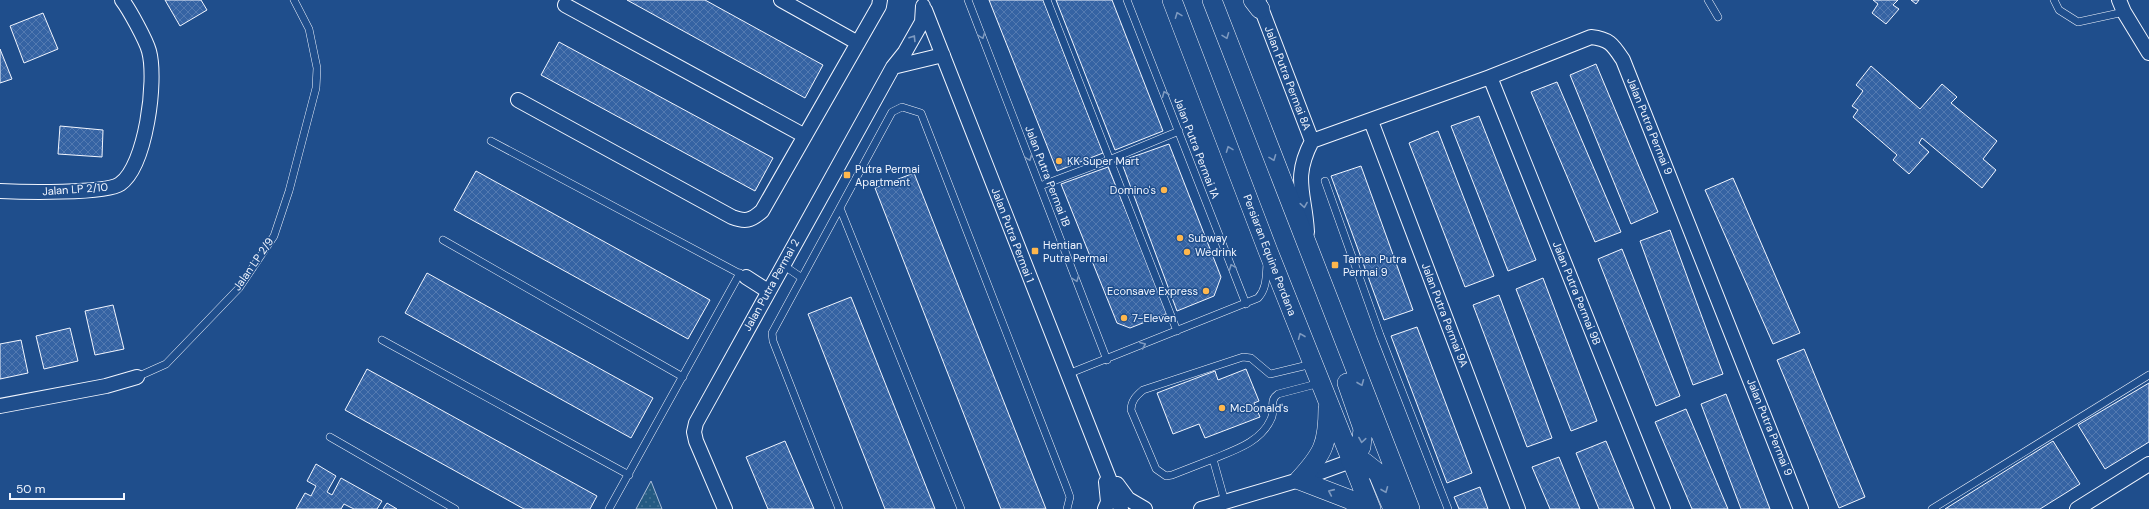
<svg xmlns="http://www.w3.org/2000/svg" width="2149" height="509" viewBox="0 0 2149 509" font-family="'DM Sans',sans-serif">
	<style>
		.park { fill: url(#park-dots); stroke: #a8bbd7 }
		.building { fill: url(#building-cross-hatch); stroke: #f2f6ff }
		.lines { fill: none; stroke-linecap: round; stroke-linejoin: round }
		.lane-casing { stroke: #f2f6ff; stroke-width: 8 }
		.street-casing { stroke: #f2f6ff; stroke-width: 16 }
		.secondary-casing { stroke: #f2f6ff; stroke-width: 20 }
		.lane { stroke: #1f4e8c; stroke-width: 7 }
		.street { stroke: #1f4e8c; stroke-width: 14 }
		.secondary { stroke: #1f4e8c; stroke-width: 19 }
		.oneway { stroke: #7e9ac0 }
		.poi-dot { fill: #ffb74d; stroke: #1f4e8c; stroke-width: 1.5 }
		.labels { text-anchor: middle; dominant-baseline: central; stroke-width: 3; stroke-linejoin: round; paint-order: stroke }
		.street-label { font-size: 11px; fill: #f2f6ff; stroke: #1f4e8c }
		.poi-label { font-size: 11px; fill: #f2f6ff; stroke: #1f4e8c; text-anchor: start }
	</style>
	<defs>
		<pattern id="park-dots" width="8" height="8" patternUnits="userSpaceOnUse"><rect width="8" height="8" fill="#245a82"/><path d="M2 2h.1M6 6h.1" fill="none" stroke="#447295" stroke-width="1.8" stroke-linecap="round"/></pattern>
		<pattern id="building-cross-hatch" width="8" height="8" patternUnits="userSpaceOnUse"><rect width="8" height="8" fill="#3563a3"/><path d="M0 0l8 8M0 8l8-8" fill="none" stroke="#537ab1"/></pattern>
	</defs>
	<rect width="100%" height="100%" fill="#1f4e8c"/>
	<path class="park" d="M651 481 662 509H636Z"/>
	<path class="building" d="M165 0H201L207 10 180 26Z
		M627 0H705L823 65 805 98Z
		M989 0H1043L1103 153 1057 171Z
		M1056 0H1112L1163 131 1115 150Z
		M1873 0H1898L1893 5 1899 9 1886 24 1872 13 1878 4Z
		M1911 0H1919L1916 4Z
		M43 13 58 49 24 63 10 26Z
		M559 42 773 158 755 191 541 75Z
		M0 49 12 79 0 83Z
		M1596 64 1658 212 1631 224 1570 75Z
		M1871 66 1920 109 1942 84 1957 97 1951 103 1997 141 1983 159 1996 170 1982 188 1922 138 1919 143 1929 152 1909 174 1893 160 1897 155 1853 117 1858 110 1852 106 1863 91 1856 85Z
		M1557 82 1621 232 1595 242 1531 92Z
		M1479 116 1536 260 1508 271 1451 126Z
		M60 126 103 130 102 157 58 154Z
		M1438 131 1494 276 1465 287 1409 143Z
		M1169 144 1221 277 1214 296 1177 311 1121 161Z
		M1361 166 1413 310 1384 320 1331 176Z
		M1108 167 1168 313 1130 328 1117 323 1061 184Z
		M476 171 710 300 688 339 454 210Z
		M914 173 1046 509H1001L875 188Z
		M1733 178 1800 333 1773 344 1705 190Z
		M1670 230 1723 374 1693 385 1640 241Z
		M1622 249 1680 396 1656 406 1598 259Z
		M427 273 653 398 631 438 405 313Z
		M1543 278 1597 421 1571 431 1516 289Z
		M1499 295 1552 438 1527 447 1473 305Z
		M851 297 935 509H885L808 314Z
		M113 305 124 349 95 355 85 311Z
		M1417 327 1472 473 1447 483 1391 336Z
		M70 328 78 361 44 369 36 336Z
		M21 340 28 373 0 379V344Z
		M1804 349 1865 497 1839 508 1777 360Z
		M367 369 597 496 590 509H524L345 410Z
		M1246 369 1259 401 1254 403 1260 417 1205 438 1199 424 1173 434 1157 393 1215 371 1218 380Z
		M2149 383V442L2105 469 2078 425Z
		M1726 394 1770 509H1741L1701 404Z
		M1686 409 1728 509H1692L1655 422Z
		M785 441 814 509H768L746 457Z
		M1606 441 1634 509H1599L1576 453Z
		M2053 441 2080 484 2040 509H1945Z
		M1559 457 1580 509H1550L1532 467Z
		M316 464 336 476 327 492 332 495 341 478 382 501 377 509H354L344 504 341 509H296L305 493 311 496 316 486 307 481Z
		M1480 487 1488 509H1459L1454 497Z
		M387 503 397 509H383Z"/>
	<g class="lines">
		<defs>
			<path id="lane" d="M968 0 1107 360
				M1047 0 1177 331
				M1127 0 1246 304
				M1708 0 1718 17
				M2054 0 2059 10 2078 22 2124 12
				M491 141 746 277
				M1325 181 1380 335 1448 509
				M1040 186 1109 160 1179 131
				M840 208 961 509
				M443 240 683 377
				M783 265 802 278
				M382 340 629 475
				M1068 374 1258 298C1267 288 1266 276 1267 264
				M137 377 166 364 239 288 274 236 289 191 316 88 317 68 309 29 294 0
				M330 437 455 509
				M1213 459C1235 450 1261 442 1271 419 1276 410 1268 401 1278 394L1320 383
				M1225 502 1213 459 1172 475 1166 476 1156 469 1131 410C1131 401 1136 396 1143 390L1243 357 1251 358 1270 374 1312 364
				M609 509 740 273
				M839 509 773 341 772 333 892 112 902 107 921 113 1066 486 1070 497 1067 509
				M1932 509 2149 375"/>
			<path id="street" d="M781 0 858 43
				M1258 0 1312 141
				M2119 0 2124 12 2149 53
				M565 5 805 136
				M925 10 1121 509
				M893 67 943 55
				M1490 77 1663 509
				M518 100 732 217C745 222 751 221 762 211L879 6 880 0
				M1371 121 1518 509
				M1312 141 1490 77 1591 37C1610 39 1613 45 1623 60L1801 509
				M0 191C21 192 106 194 120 184 146 166 157 80 149 51 146 40 129 9 122 0
				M1307 232C1305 193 1292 179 1312 141
				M746 277 768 291
				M0 406 106 386 137 377
				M1117 484 1128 499 1145 509
				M725 509 696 441 694 432 696 423 893 67 905 52 922 22 923 6
				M1105 509 1108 502 1106 482
				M1201 509 1299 480 1351 461
				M2077 509 2149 464"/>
			<path id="secondary" d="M1172 0 1268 251 1371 509
				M1212 0 1410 509
				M1253 0 1260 9
				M1347 383 1363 429 1361 447 1351 461
				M1328 408C1328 444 1323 454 1299 480L1351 500 1361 509
				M1351 461 1364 462 1378 473 1393 509"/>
		</defs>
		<use href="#lane" class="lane-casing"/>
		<use href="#street" class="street-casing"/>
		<use href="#secondary" class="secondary-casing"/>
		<use href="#lane" class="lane"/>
		<use href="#street" class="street"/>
		<use href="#secondary" class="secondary"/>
	</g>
	<defs><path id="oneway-chevron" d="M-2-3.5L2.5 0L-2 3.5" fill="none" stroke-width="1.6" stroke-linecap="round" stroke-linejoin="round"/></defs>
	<g class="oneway">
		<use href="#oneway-chevron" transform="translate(1178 15) rotate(-111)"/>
		<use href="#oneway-chevron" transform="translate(982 36) rotate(69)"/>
		<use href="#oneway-chevron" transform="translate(1226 36) rotate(69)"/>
		<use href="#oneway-chevron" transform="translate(913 38) rotate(-58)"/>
		<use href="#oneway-chevron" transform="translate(1165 94) rotate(-112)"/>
		<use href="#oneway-chevron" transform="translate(1229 149) rotate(-111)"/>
		<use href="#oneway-chevron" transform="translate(1029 158) rotate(69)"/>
		<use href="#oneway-chevron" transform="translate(1273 158) rotate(69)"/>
		<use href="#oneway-chevron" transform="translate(1304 205) rotate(81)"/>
		<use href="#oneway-chevron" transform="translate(1232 267) rotate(-111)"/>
		<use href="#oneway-chevron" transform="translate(1076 279) rotate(69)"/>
		<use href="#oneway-chevron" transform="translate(1301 336) rotate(-112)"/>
		<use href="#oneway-chevron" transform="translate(1143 345) rotate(-22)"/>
		<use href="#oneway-chevron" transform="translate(1361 383) rotate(68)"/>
		<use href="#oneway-chevron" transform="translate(1362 440) rotate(99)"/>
		<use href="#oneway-chevron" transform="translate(1385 490) rotate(68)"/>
		<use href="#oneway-chevron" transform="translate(1331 492) rotate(-156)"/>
	</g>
	<g class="poi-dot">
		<circle cx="1059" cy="161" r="4"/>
		<rect x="843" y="171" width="8" height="8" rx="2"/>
		<circle cx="1164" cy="190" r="4"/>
		<circle cx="1180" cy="238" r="4"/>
		<rect x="1031" y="247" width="8" height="8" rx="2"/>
		<circle cx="1187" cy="252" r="4"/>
		<rect x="1331" y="261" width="8" height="8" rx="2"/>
		<circle cx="1206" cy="291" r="4"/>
		<circle cx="1124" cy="318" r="4"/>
		<circle cx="1222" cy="408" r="4"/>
	</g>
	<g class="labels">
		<g class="street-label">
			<text transform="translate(1288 78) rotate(69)">Jalan Putra Permai 8A</text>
			<text transform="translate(1650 126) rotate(68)">Jalan Putra Permai 9</text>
			<text transform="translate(1197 148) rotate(69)">Jalan Putra Permai 1A</text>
			<text transform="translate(1048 176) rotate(69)">Jalan Putra Permai 1B</text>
			<text transform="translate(75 189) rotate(-4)">Jalan LP 2/10</text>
			<text transform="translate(1013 235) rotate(69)">Jalan Putra Permai 1</text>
			<text transform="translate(1270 255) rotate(69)">Persiaran Equine Perdana</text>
			<text transform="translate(253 264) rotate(-55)">Jalan LP 2/9</text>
			<text transform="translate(771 285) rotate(-61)">Jalan Putra Permai 2</text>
			<text transform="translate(1577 293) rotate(68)">Jalan Putra Permai 9B</text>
			<text transform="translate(1445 315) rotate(69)">Jalan Putra Permai 9A</text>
			<text transform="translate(1770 427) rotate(68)">Jalan Putra Permai 9</text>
		</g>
		<g class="poi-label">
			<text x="1067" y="161">KK Super Mart</text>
			<text x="855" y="169">Putra Permai<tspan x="855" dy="13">Apartment</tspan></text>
			<text x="1156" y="190" text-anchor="end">Domino's</text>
			<text x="1188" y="238">Subway</text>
			<text x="1043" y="245">Hentian<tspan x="1043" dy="13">Putra Permai</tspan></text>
			<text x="1195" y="252">Wedrink</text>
			<text x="1343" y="259">Taman Putra<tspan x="1343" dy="13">Permai 9</tspan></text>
			<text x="1198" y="291" text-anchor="end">Econsave Express</text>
			<text x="1132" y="318">7-Eleven</text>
			<text x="1230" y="408">McDonald's</text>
		</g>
	</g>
	<path d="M10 493v6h114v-6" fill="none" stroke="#f2f6ff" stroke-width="2"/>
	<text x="16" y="493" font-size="12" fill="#f2f6ff" stroke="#1f4e8c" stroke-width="3" paint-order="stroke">50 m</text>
</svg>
